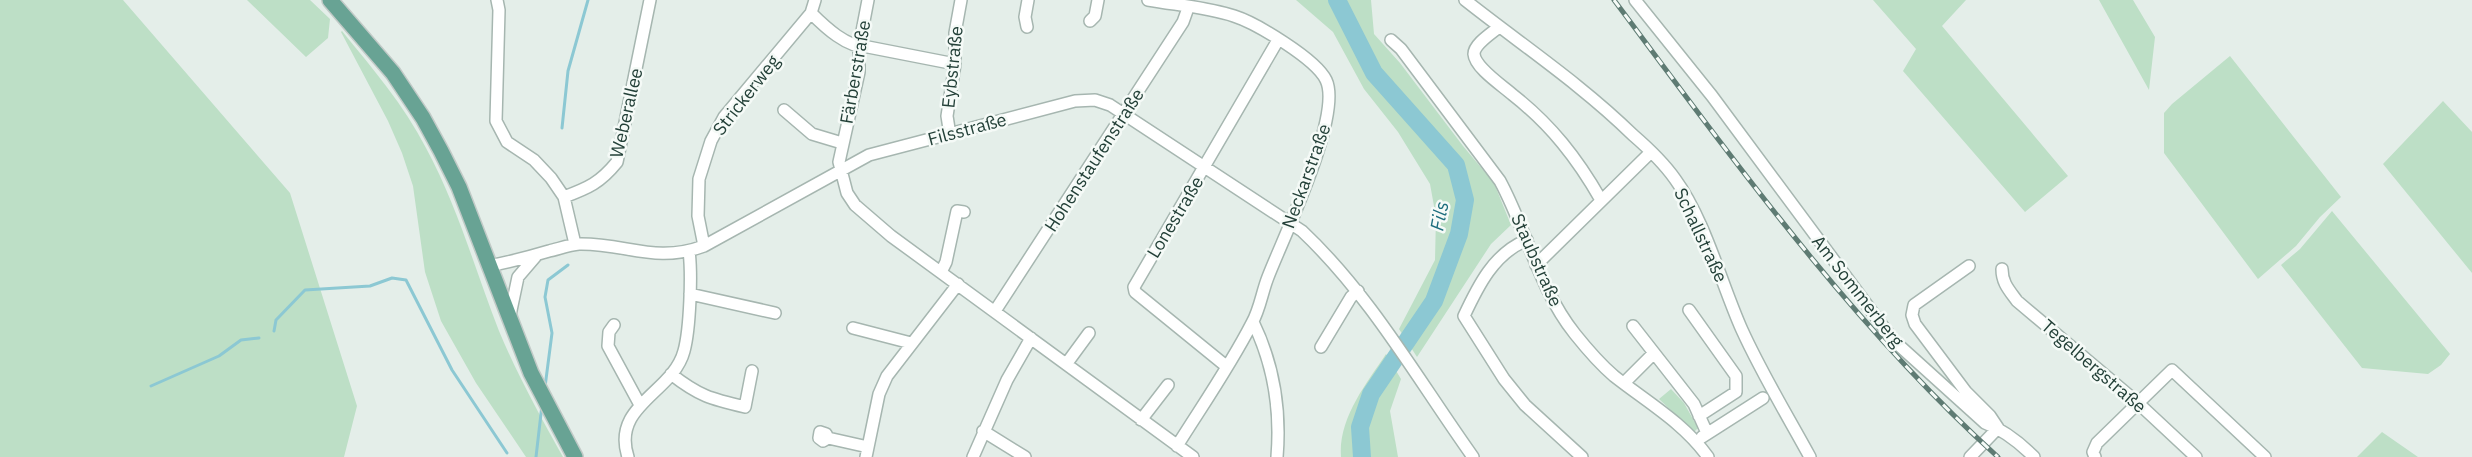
<svg xmlns="http://www.w3.org/2000/svg" width="2472" height="457" viewBox="0 0 2472 457" font-family="'IBM Plex Sans',sans-serif">
	<style>
		.green { fill: #bddfc6 }
		.lines { fill: none; stroke-linecap: round; stroke-linejoin: round }
		.stream { stroke: #8cc8d3; stroke-width: 3 }
		.river { stroke: #8cc8d3; stroke-width: 18 }
		.street-casing { stroke: #a6b6b0; stroke-width: 14 }
		.primary-casing { stroke: #c1cac7; stroke-width: 18 }
		.street { stroke: #fff; stroke-width: 11 }
		.primary { stroke: #68a394; stroke-width: 15 }
		.rail-casing { stroke: #5e7b73; stroke-width: 5 }
		.rail { stroke: #f5faf7; stroke-width: 3; stroke-dasharray: 9; stroke-linecap: butt }
		.labels { text-anchor: middle; dominant-baseline: central; stroke-width: 5; stroke-linejoin: round; paint-order: stroke }
		.street-label { font-size: 18px; fill: #234038; stroke: #f5faf7 }
		.water-label { font-size: 19px; font-style: italic; fill: #1c6d7d; stroke: #f5faf7 }
	</style>
	<rect width="100%" height="100%" fill="#e4eee9"/>
	<path class="green" d="M0 0H123L290 193 357 406 344 457H0Z
		M247 0H310L330 19 328 38 306 57Z
		M1296 0H1371L1374 34 1400 63 1463 146 1494 183 1511 225 1491 244 1417 357 1399 329 1435 260 1436 217 1430 184 1398 132 1364 89 1333 32Z
		M1873 0H1966L1942 26 2068 176 2025 212 1903 71 1916 49Z
		M2099 0H2133L2155 37 2149 90Z
		M342 31C372 68 404 105 426 148 458 207 475 270 499 331 517 374 540 416 563 457H526L476 383 441 321 425 272 413 186 402 153 388 121 341 32Z
		M2230 56 2341 197 2320 217 2296 246 2258 279 2164 153V113L2172 104Z
		M2443 101 2472 132V273L2383 164Z
		M2332 211 2450 354 2441 365 2428 374 2362 368 2281 265 2300 249Z
		M1386 354 1401 379 1390 411 1398 457H1341C1338 419 1366 384 1386 354Z
		M1671 389 1684 403 1698 428 1694 432 1659 399Z
		M2382 432 2418 457H2357Z"/>
	<g class="lines">
		<path class="stream" d="M562 128 568 71 588 0
			M274 331 276 320 305 290 370 286 392 278 406 280 452 370 507 453
			M151 386 219 356 241 340 259 338
			M545 387 552 333 545 297 548 280 568 265
			M536 457 542 405"/>
		<path class="river" d="M1337 0 1374 73 1456 165 1465 200 1459 234 1434 301 1371 394 1360 427 1362 457"/>
		<defs>
			<path id="street" d="M497 0 499 10 496 121 507 142 534 160 551 178 564 197 575 244
				M868 0 859 47V72L839 162 847 193 855 205 891 236 1193 457
				M1148 0C1176 5 1207 7 1234 16 1256 23 1316 59 1326 80 1343 115 1283 238 1268 277 1262 292 1260 309 1252 323 1230 366 1202 406 1177 446
				M1465 0C1522 45 1582 85 1633 135 1648 148 1663 162 1675 179 1705 220 1721 283 1742 330 1762 374 1787 415 1810 457
				M1635 0 1712 96 1893 340 1985 423C2004 430 2020 443 2034 457
				M811 13C825 27 847 48 868 47L955 64
				M1090 21 1095 16 1098 0
				M1027 27 1025 17 1028 0
				M1499 27C1492 33 1474 44 1474 54 1475 68 1503 86 1513 95 1551 125 1577 158 1601 200
				M1391 40 1401 49 1500 181C1527 231 1539 289 1575 334 1587 349 1600 364 1614 376 1647 402 1684 423 1708 457
				M784 110 812 134 842 143
				M950 135 947 116 955 64V33L961 0
				M564 197C588 188 600 183 617 162L650 0
				M1527 240C1494 253 1478 286 1464 316L1504 379 1525 405 1582 457
				M704 246 698 216 699 179 711 141 724 117 811 13 815 0
				M1536 265 1651 152
				M489 266C509 262 529 257 549 251 558 249 569 245 579 244 626 243 655 264 704 246L869 155 1075 101 1095 100 1110 105 1302 231C1371 296 1418 380 1473 457
				M1969 266 1914 305 1912 315 1915 324 1966 392 1990 416 1998 428
				M2002 269C2002 283 2009 290 2017 301L2138 403 2196 457
				M941 272 946 262 957 211 964 212
				M690 294 775 313
				M1689 310 1736 376V392L1699 416
				M995 311 1183 22 1188 8
				M510 315 518 277 536 256
				M1253 322C1274 365 1281 409 1277 457
				M614 325 609 332 608 346 640 405
				M1633 326 1694 404 1707 433
				M853 328 911 343
				M1321 347 1351 297 1358 291
				M1067 363 1089 333
				M1226 366 1135 292 1134 287 1278 40
				M671 374C699 396 711 399 745 407L752 371
				M1624 383 1653 354
				M1141 420 1168 385
				M983 431 1025 457
				M1702 437 1763 398
				M828 438 823 441 819 438 820 432 826 434 828 438 868 447
				M628 457C611 405 673 393 684 351 690 329 692 274 689 251
				M866 457 879 394 887 376 958 284
				M973 457 1007 380 1031 338
				M1970 457 1998 428
				M2095 457 2093 452 2097 443 2172 370 2265 457"/>
			<path id="primary" d="M330 0 393 73 423 118 441 151 459 187 531 373 575 457"/>
		</defs>
		<use href="#street" class="street-casing"/>
		<use href="#primary" class="primary-casing"/>
		<use href="#street" class="street"/>
		<use href="#primary" class="primary"/>
		<defs>
			<path id="rail" d="M1614 0C1732 158 1852 325 1998 457"/>
		</defs>
		<use href="#rail" class="rail-casing"/>
		<use href="#rail" class="rail"/>
	</g>
	<g class="labels">
		<g class="street-label">
			<text transform="translate(952 67) rotate(-84)">Eybstraße</text>
			<text transform="translate(855 72) rotate(-80)">Färberstraße</text>
			<text transform="translate(746 95) rotate(-52)">Strickerweg</text>
			<text transform="translate(626 113) rotate(-77)">Weberallee</text>
			<text transform="translate(967 129) rotate(-15)">Filsstraße</text>
			<text transform="translate(1094 160) rotate(-57)">Hohenstaufenstraße</text>
			<text transform="translate(1306 176) rotate(-70)">Neckarstraße</text>
			<text transform="translate(1175 217) rotate(-59)">Lonestraße</text>
			<text transform="translate(1701 235) rotate(65)">Schallstraße</text>
			<text transform="translate(1537 260) rotate(66)">Staubstraße</text>
			<text transform="translate(1858 291) rotate(52)">Am Sommerberg</text>
			<text transform="translate(2094 366) rotate(41)">Tegelbergstraße</text>
		</g>
		<g class="water-label">
			<text transform="translate(1439 216) rotate(-79)">Fils</text>
		</g>
	</g>
</svg>
